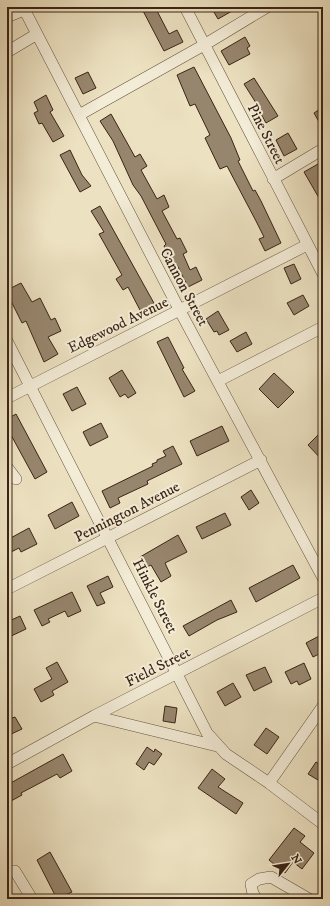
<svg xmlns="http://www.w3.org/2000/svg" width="330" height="906" viewBox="0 0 330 906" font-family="'IM FELL DW Pica',serif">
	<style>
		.building { fill: #97866e; stroke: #3a2415 }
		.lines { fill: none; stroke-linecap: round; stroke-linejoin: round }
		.minor-casing { stroke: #665340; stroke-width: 12 }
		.minor { stroke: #f3ecd7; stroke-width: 11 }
		.labels { text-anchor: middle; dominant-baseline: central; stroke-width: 4; stroke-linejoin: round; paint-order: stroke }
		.street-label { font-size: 15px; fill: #3a2415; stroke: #f3ecd7 }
	</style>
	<rect width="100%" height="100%" fill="#ece1c1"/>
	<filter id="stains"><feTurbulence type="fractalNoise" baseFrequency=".005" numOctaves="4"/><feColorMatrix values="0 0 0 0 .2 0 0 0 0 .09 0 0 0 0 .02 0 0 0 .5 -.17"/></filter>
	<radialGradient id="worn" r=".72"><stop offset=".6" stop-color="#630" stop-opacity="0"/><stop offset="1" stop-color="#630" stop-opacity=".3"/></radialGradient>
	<path class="building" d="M141 7H155L169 34 177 30 183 42 164 51Z
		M211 7H239L218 19Z
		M245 37 250 46 247 48 250 54 229 65 221 51Z
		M194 67 231 138 240 160 238 161 253 191 255 190 261 201 281 243 265 251 259 239 264 237 256 221 227 166 220 169 205 138 210 135 195 104 190 106 177 75Z
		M88 72 96 88 83 94 75 78Z
		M254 78 278 116 266 123 257 107 258 106 244 84Z
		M46 95 53 110 50 112 64 136 53 142 42 123 39 124 34 113 38 111 34 102Z
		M323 107V129L314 113Z
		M111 114 135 157 140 154 147 166 141 170 157 199 164 195 169 207 162 211 177 239 180 238 187 252 183 254 190 270 196 267 202 280 188 287 177 265 174 267 164 246 166 244 141 196 133 185 113 141 100 121Z
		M288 133 297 149 284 156 276 140Z
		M70 150 82 175 91 186 80 192 60 155Z
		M318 164 320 167 323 165V205L304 172Z
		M100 206 155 305 141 312 128 287 123 290 116 279 122 275 99 234 104 232 91 211Z
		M294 264 301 279 291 284 284 268Z
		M21 283 32 302 40 298 51 320 55 318 61 331 48 337 58 354 44 362 26 321 22 323 7 293V290Z
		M303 295 309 306 294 315 287 303Z
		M218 311 229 330 219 335 217 331 214 332 206 319Z
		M246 332 252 344 237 352 230 341Z
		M168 337 184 368 182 369 195 391 184 397 157 342Z
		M122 370 136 393 128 398 125 394 120 397 109 378Z
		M274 373 294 392 278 408 259 389Z
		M77 387 86 404 72 411 63 394Z
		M16 414 47 472 35 479 11 435 7 437V419Z
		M101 423 108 437 90 446 83 432Z
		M222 426 229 441 197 456 190 441Z
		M323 430V461L308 445Z
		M173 446 182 464 147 481 148 484 118 498 120 503 110 508 102 491 153 466 152 464 157 462V460L166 456 163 451Z
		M251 490 259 503 249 510 241 497Z
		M72 502 79 516 55 529 48 515Z
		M225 513 231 525 202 539 196 527Z
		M29 528 37 544 21 552 19 548 7 554V540Z
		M178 535 187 552 165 563 171 576 161 582 151 565 145 568 140 557Z
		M293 565 300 578 256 602 249 588Z
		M108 576 113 587 100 593 105 603 97 606 87 586Z
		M72 592 81 611 68 617 65 611 48 619 50 622 42 626 34 610Z
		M231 600 237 612 217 620 189 636 183 626Z
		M20 616 26 629 7 638V622Z
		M319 636 323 645V652L313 657 306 643Z
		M57 662 68 682 52 691 54 695 41 702 34 689 52 679 46 668Z
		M304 663 311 679 299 685 297 681 291 684 285 672Z
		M265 667 272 682 254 691 246 675Z
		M233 683 241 697 225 706 217 692Z
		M165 706 177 708 175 723 163 721Z
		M7 709 12 718 15 717 22 729 7 736Z
		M266 728 279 737 267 754 254 745Z
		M147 747 154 752 155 749 162 754 154 765 149 762 144 770 136 764Z
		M63 754 72 771 60 778 57 774 21 793 22 795 11 801 7 793V785Z
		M316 762 323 766V783L308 774Z
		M212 769 225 779 218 787 243 803 236 814 198 788Z
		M294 828 305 836 300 842 314 853 302 869 293 862 285 873 269 860Z
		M50 852 72 892 57 899 37 860Z"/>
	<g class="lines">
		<defs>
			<path id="minor" d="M23 7 180 311 323 578
				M185 7 323 274
				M7 17 24 10
				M7 52 37 34
				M79 115 204 45 267 7
				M273 179 323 149
				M7 341 207 733 226 754 269 783 323 824
				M218 381 323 327
				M7 398 307 245
				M7 467 16 479
				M7 589 261 460
				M94 716 217 746
				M7 764 94 716 323 598
				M269 783 323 706
				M7 871H15L32 899
				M257 899 253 894 251 884 259 879 271 877 309 899"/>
		</defs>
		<use href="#minor" class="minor-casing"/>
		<use href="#minor" class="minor"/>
	</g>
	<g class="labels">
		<g class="street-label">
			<text transform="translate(266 134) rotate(63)">Pine Street</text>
			<text transform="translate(184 287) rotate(62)">Cannon Street</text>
			<text transform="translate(118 325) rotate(-26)">Edgewood Avenue</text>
			<text transform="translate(127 512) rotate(-27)">Pennington Avenue</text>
			<text transform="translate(155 596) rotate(63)">Hinkle Street</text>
			<text transform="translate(158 667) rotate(-27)">Field Street</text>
		</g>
	</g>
	<rect width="330" height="906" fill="none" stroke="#ece1c1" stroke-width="24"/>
	<rect x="8" y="8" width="314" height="890" fill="none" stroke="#3a2415" stroke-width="2"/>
	<rect x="12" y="12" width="306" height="882" fill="none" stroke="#3a2415"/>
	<g transform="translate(288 864) rotate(60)" stroke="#f3ecd7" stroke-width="3" paint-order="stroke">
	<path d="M0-3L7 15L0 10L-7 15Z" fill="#3a2415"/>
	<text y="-6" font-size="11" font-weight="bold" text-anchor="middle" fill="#3a2415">N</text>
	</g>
	<rect width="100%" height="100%" filter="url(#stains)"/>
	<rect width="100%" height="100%" fill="url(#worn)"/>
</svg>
